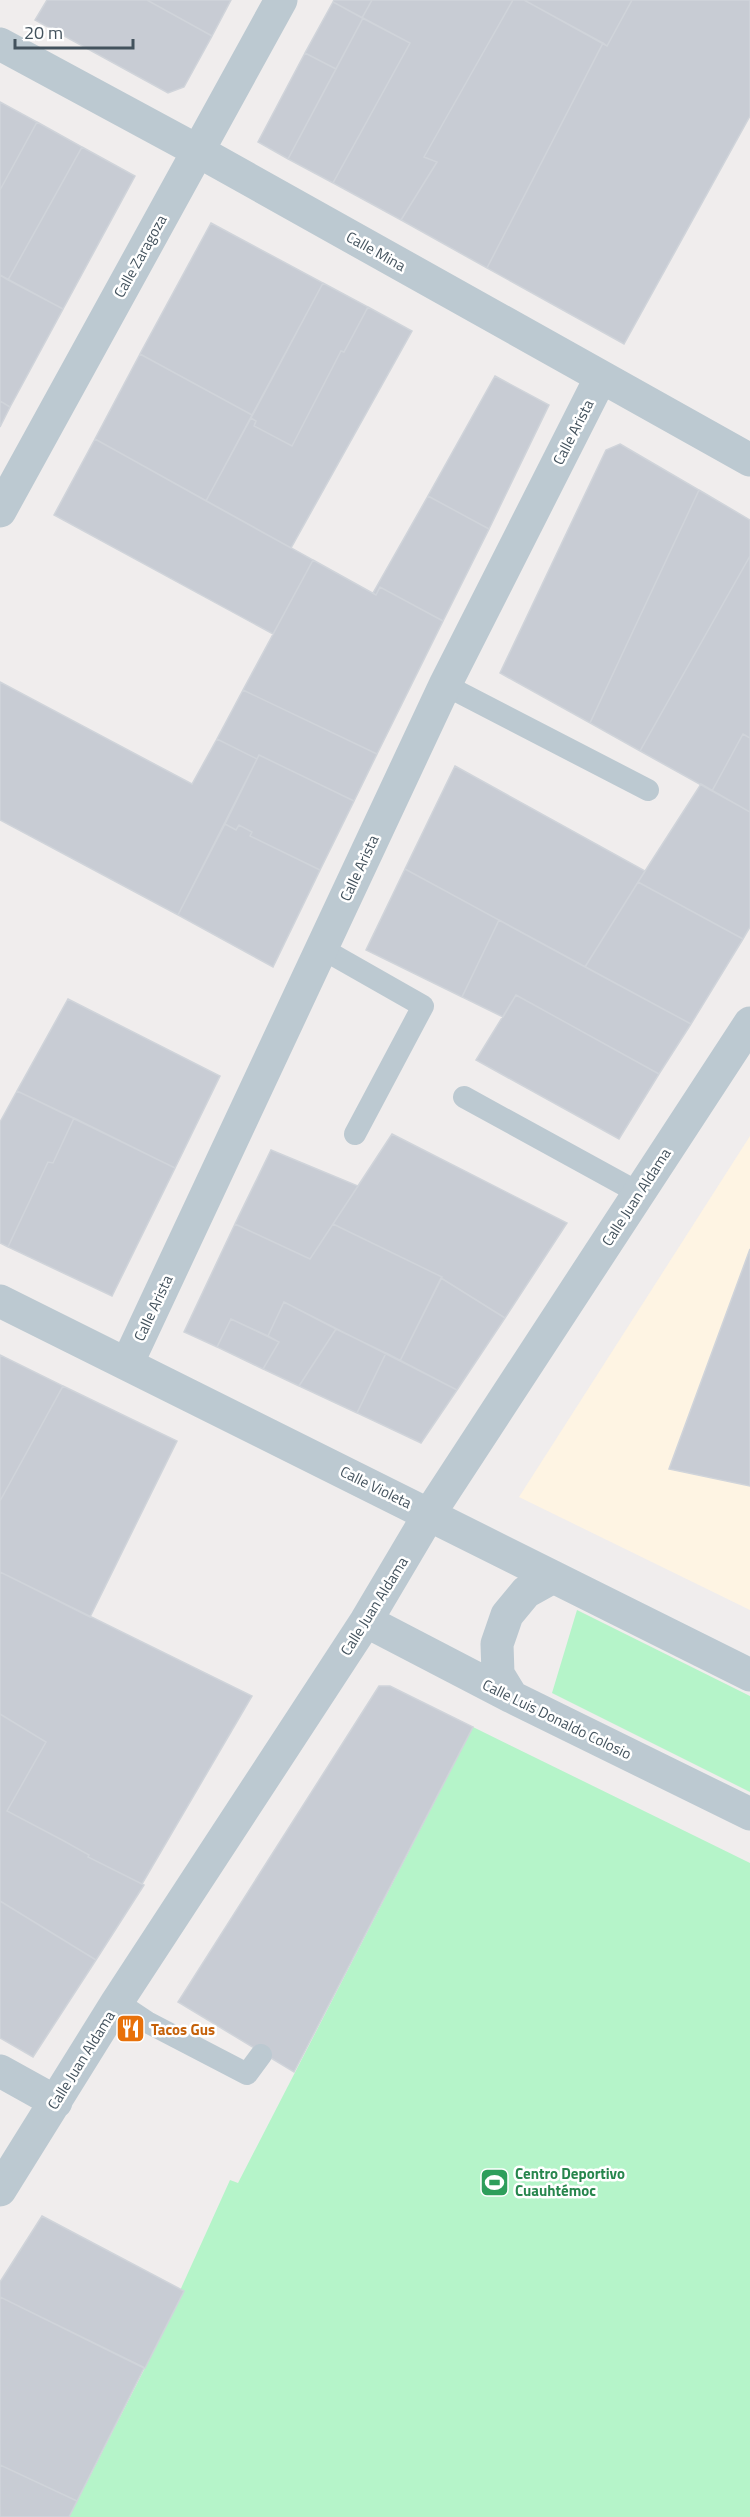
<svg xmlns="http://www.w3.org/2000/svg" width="750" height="2517" viewBox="0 0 750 2517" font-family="'Titillium Web',sans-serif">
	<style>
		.commercial { fill: #fef4e3 }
		.green { fill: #b5f4c9 }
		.building { fill: #c8ccd4; stroke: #d0d4da; stroke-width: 1.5 }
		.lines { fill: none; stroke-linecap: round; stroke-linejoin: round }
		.lane { stroke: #bcc9d1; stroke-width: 22 }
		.street { stroke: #bcc9d1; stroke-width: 33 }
		.labels { text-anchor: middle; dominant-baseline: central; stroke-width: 5; stroke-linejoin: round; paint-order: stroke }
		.street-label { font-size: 15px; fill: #43525d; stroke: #fff }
		.food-label { font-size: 15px; font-weight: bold; fill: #c56008; stroke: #fff; text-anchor: start }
		.leisure-label { font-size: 15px; font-weight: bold; fill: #27864d; stroke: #fff; text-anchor: start }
	</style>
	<rect width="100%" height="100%" fill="#f0eded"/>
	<path class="commercial" d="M750 1136V1610L519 1497Z"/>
	<path class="green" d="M577 1610 750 1696V1792L552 1693Z
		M473 1727 750 1863V2517H69L145 2368 230 2180 238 2183Z"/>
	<path class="building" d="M47 0H147L212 36 184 87 168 93 35 20Z
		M147 0H231L212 36Z
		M334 0H372L362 18 333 2Z
		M372 0H513L424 157 437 162 401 220 333 183 410 43 362 18Z
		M513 0H524L603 43 487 268 401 220 437 162 424 157Z
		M524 0H632L607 46Z
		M632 0H750V116L624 344 487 268 603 43 607 46Z
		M333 2 363 18 336 69 305 53Z
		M363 18 410 43 333 183 288 159Z
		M305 53 336 69 288 159 258 142Z
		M0 102 37 122 0 190Z
		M37 122 82 147 8 280 0 275V190Z
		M82 147 135 176 63 309 8 280Z
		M211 223 323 283 252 415 140 354Z
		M0 275 63 309 10 407 0 401Z
		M323 283 368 307 344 352 341 351 292 446 254 426 256 421 251 418Z
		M368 307 412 331 291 548 206 501 251 418 256 421 254 426 292 446 341 351 344 352Z
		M140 354 252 415 206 501 95 439Z
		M495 376 549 405 489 529 428 496Z
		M0 401 10 407 0 427Z
		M95 439 313 560 273 634 54 515Z
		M620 444 699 490 590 723 500 673 606 450Z
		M699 490 750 520V556L640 751 590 723Z
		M428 496 489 529 443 621 380 587 376 595 373 593Z
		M750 556V738L743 734 712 791 640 751Z
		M313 560 376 595 380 587 443 621 377 754 243 690Z
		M0 682 192 784 217 739 257 759 178 915 0 820Z
		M243 690 377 754 354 801 259 755 257 759 217 739Z
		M743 734 750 738V812L712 791Z
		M259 755 354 801 320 870 250 836 252 832 239 825 236 830 225 824Z
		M455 766 645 871 585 967 405 869Z
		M701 784 750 812V927L743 939 638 882Z
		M225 824 236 830 239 825 252 832 250 836 320 870 273 967 178 915Z
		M405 869 499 920 462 997 366 950Z
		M638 882 743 939 691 1024 585 967Z
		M499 920 691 1024 659 1074 516 995 503 1017 462 997Z
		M516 995 659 1074 619 1139 476 1060Z
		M68 999 220 1076 175 1168 17 1091Z
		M17 1091 74 1118 53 1163 48 1162 8 1247 0 1243V1122Z
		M74 1118 175 1168 112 1296 8 1247 48 1162 53 1163Z
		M392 1134 567 1223 505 1318 441 1278 442 1277 333 1224Z
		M271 1150 358 1186 310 1259 235 1224Z
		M235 1224 310 1259 333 1224 442 1277 400 1361 284 1302 268 1336 231 1319 217 1347 184 1332Z
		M750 1249V1486L669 1469Z
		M441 1278 505 1318 457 1390 400 1361Z
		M284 1302 336 1329 299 1386 263 1369 279 1342 268 1336Z
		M231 1319 279 1342 263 1369 217 1347Z
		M336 1329 386 1353 357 1413 299 1386Z
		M386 1353 457 1390 421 1443 357 1413Z
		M0 1355 63 1386 0 1501Z
		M63 1386 177 1441 90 1617 0 1572V1501Z
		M0 1572 252 1696 142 1884 88 1857 89 1855 64 1841 7 1811 46 1742 0 1714Z
		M379 1686H390L473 1727 294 2072 178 2002Z
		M0 1714 46 1742 7 1811 64 1841 89 1855 88 1857 144 1885 96 1960 0 1901Z
		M0 1901 96 1960 33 2057 0 2038Z
		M42 2216 184 2291 145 2368 0 2297V2282Z
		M0 2297 144 2368 77 2501 0 2465Z
		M0 2465 77 2501 69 2517H0Z"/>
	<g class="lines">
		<path class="lane" d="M445 685 648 790
			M321 948 423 1006 355 1134
			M464 1097 639 1193
			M117 2002 147 2022 247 2074 261 2055"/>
		<path class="street" d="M0 44 198 151 750 460
			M0 511 281 0
			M0 1301 750 1675
			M127 1364 445 685 601 377
			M366 1621 512 1697 750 1814
			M512 1697 498 1674 497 1644 507 1615 526 1592 553 1577
			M0 2071 56 2102
			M0 2190 117 2002 366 1621 430 1513 750 1023"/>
	</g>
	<defs>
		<symbol id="restaurant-square" viewBox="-11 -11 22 22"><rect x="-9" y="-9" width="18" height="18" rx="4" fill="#e8710a" stroke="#fff"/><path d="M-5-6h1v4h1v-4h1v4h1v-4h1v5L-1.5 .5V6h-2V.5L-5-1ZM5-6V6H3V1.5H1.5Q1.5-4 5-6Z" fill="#fff"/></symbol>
		<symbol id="stadium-square" viewBox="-11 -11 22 22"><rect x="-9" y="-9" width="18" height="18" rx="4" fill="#2e9e5b" stroke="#fff"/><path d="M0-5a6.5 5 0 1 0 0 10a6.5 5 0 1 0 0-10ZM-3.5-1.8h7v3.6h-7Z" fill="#fff"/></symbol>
	</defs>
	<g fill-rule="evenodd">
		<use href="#restaurant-square" x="114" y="2012" width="33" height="33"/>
		<use href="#stadium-square" x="478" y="2166" width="33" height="33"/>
	</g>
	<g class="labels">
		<g class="street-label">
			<text transform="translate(376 251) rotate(29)">Calle Mina</text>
			<text transform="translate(140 256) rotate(-61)">Calle Zaragoza</text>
			<text transform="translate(573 432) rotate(-63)">Calle Arista</text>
			<text transform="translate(359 868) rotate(-65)">Calle Arista</text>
			<text transform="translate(636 1197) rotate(-57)">Calle Juan Aldama</text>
			<text transform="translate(153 1308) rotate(-65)">Calle Arista</text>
			<text transform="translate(376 1487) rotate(26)">Calle Violeta</text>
			<text transform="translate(374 1606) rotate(-58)">Calle Juan Aldama</text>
			<text transform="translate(557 1719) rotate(26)">Calle Luis Donaldo Colosio</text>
			<text transform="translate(81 2060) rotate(-58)">Calle Juan Aldama</text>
		</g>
		<g class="food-label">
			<text x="151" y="2029">Tacos Gus</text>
		</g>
		<g class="leisure-label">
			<text x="515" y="2173">Centro Deportivo<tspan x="515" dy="17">Cuauhtémoc</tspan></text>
		</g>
	</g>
	<path d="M15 39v9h118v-9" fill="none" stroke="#43525d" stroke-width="3"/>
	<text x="24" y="39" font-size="18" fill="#43525d" stroke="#ffffff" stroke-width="4.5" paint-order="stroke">20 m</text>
</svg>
